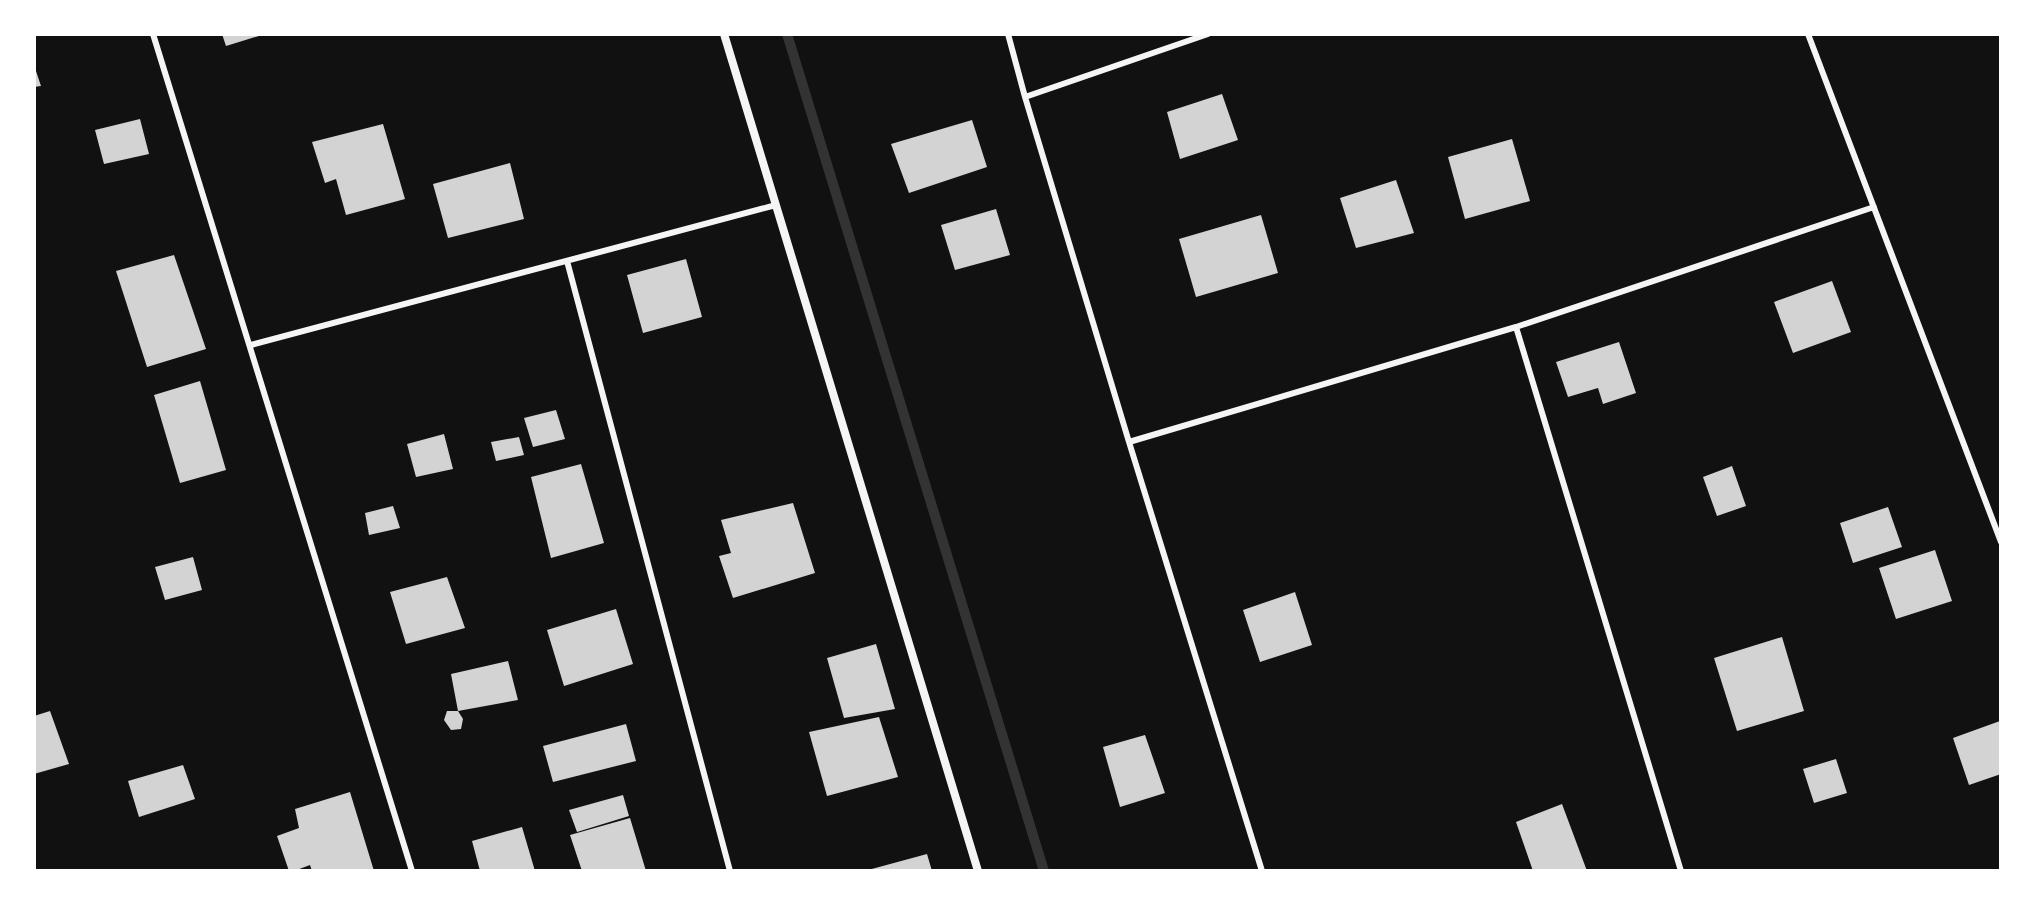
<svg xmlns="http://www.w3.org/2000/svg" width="2035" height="905" viewBox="0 0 2035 905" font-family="Montserrat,sans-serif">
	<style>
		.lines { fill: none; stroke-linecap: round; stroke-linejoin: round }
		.stream { stroke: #333; stroke-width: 10 }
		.building { fill: #d3d3d3 }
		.service { stroke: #f5f5f5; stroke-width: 6 }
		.minor { stroke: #f5f5f5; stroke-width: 8 }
	</style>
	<rect width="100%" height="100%" fill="#111"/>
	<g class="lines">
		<path class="stream" d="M787 34 1044 871"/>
	</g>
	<path class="building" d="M222 34H262V35L226 46Z
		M34 65 41 86 34 87Z
		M1222 94 1238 140 1180 159 1167 112Z
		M140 119 149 154 104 164 95 130Z
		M972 120 987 167 909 193 891 144Z
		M383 124 405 199 346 215 336 179 325 183 312 142Z
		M1512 139 1530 201 1465 219 1448 157Z
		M510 163 524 219 448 238 433 184Z
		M1396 180 1414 233 1356 248 1340 198Z
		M996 209 1010 255 955 270 941 225Z
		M1261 215 1278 273 1196 297 1179 239Z
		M174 255 206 349 147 367 116 271Z
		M686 259 702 317 643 333 627 275Z
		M1832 281 1851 332 1793 353 1774 302Z
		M1619 342 1636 393 1603 404 1598 388 1568 397 1556 362Z
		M200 381 226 470 180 483 154 395Z
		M556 410 565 439 533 447 524 418Z
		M444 434 453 469 416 477 407 444Z
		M519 437 524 455 496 461 491 442Z
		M581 464 604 543 551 558 531 477Z
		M1732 466 1746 506 1717 516 1703 477Z
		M793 503 815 573 733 598 719 556 731 553 721 520Z
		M393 506 400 528 369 535 365 513Z
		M1888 507 1902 547 1853 563 1840 523Z
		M1935 550 1952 601 1896 619 1879 568Z
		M193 557 202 590 165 600 155 567Z
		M447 577 465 628 406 644 390 592Z
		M1295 592 1312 645 1260 662 1243 610Z
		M616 609 633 664 564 686 547 630Z
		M1782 637 1804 711 1737 731 1714 658Z
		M876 644 895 709 844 718 827 658Z
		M508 661 518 700 458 711 451 674Z
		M50 711 69 764 34 774V716Z
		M447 711H458L463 719 461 729 451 730 444 720Z
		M879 717 898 777 827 796 809 732Z
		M2000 721 2001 774 1969 785 1953 738Z
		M626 724 636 761 553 782 543 746Z
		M1145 735 1165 793 1120 807 1103 747Z
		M1836 759 1847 793 1814 803 1803 769Z
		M183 765 195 799 139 817 128 781Z
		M350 792 374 871H312L310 865 294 871H289L277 836 299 828 295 809Z
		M623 795 629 816 577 832 569 810Z
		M1562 804 1587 871H1533L1516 822Z
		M630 818 646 871H582L570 835Z
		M522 827 535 871H480L472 841Z
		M927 854 932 871H868V870Z"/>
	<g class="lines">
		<path class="service" d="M153 34 412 871
			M1008 34 1025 97 1129 442 1262 871
			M1808 34 2001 542
			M1025 97 1208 34
			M567 261 730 871
			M1516 327 1681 871
			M251 345 776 205
			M1129 442 1516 327 1874 207"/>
		<path class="minor" d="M724 34 978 871"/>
	</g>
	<rect width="2035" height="905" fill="none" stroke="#ffffff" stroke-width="72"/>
</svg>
